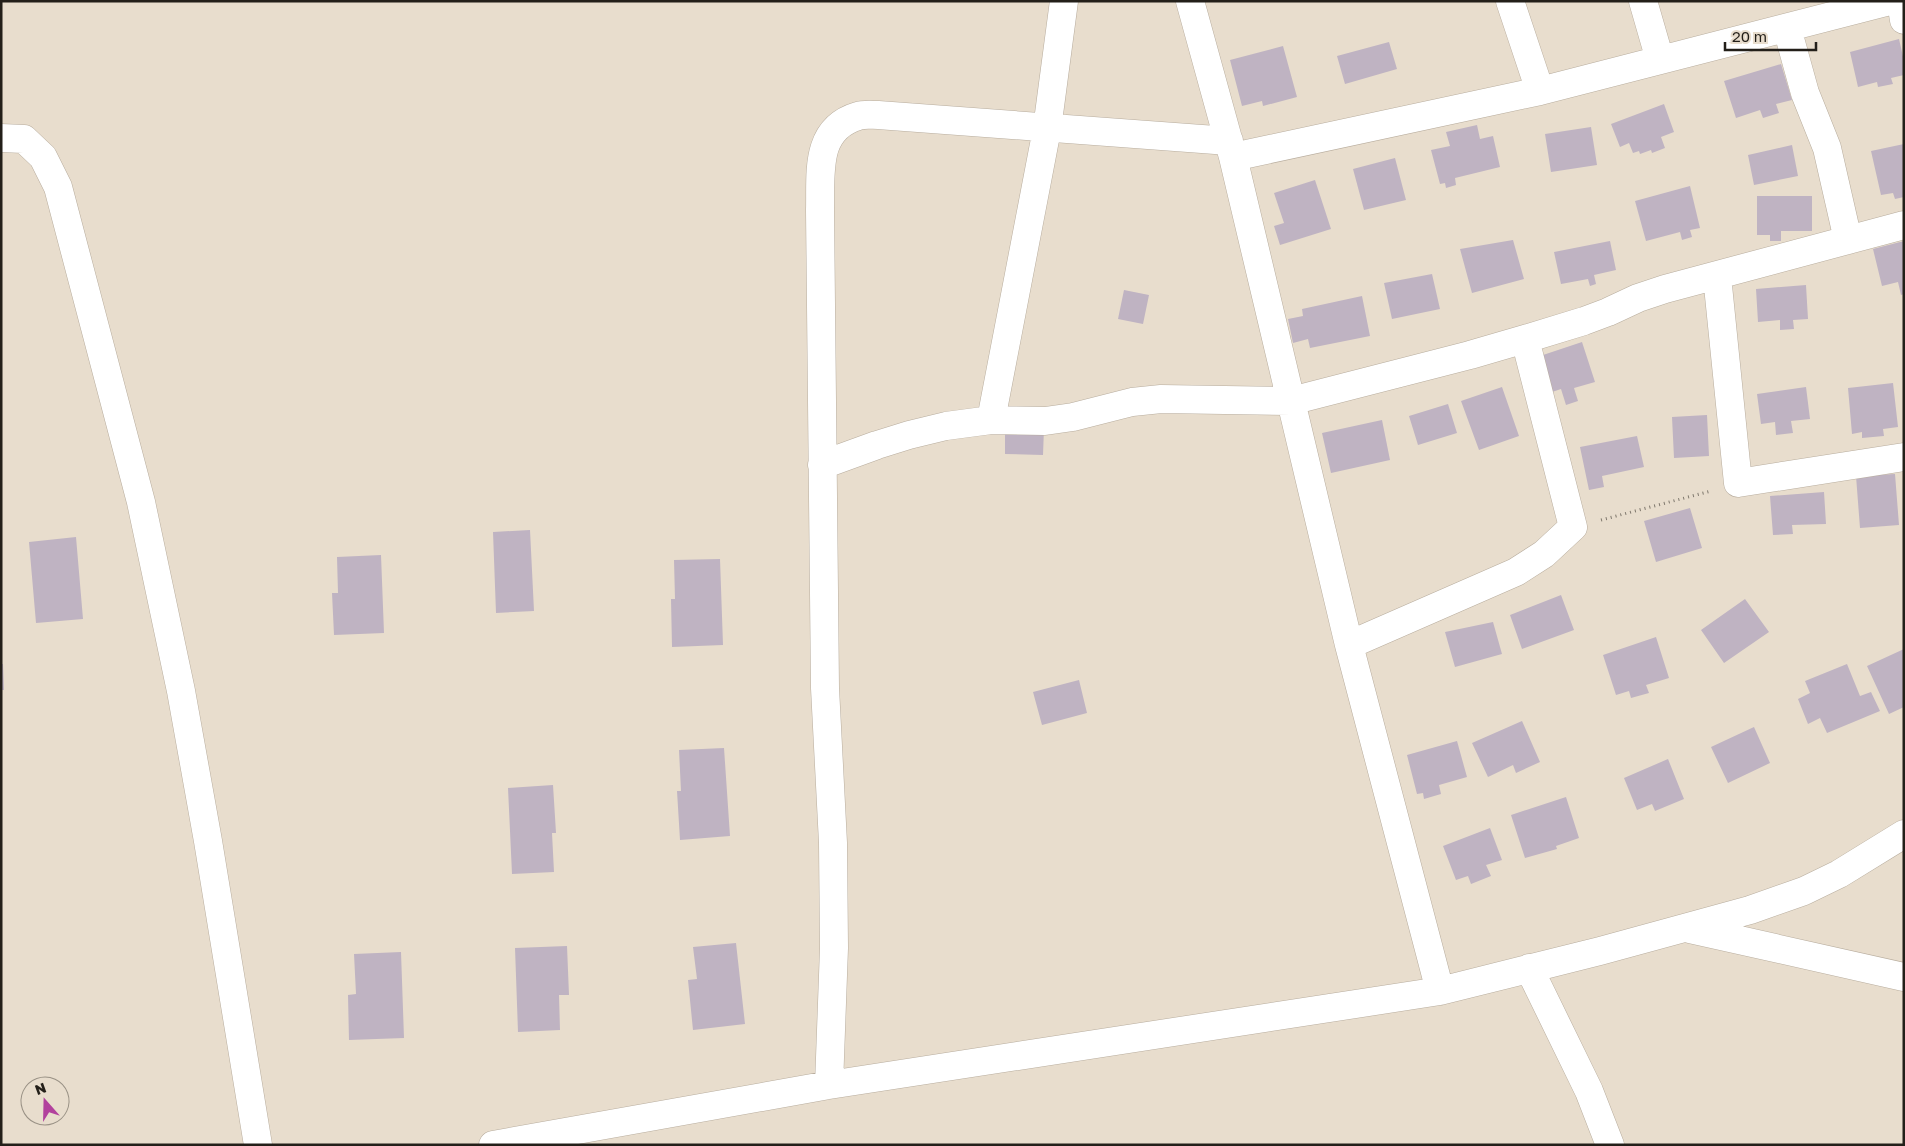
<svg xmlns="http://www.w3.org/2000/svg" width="1905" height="1146" viewBox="0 0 1905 1146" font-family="'Golos Text',sans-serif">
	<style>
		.building { fill: #bfb3c2 }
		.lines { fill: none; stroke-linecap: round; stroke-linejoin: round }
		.minor-casing { stroke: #b8ad9e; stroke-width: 29 }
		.path { stroke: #7f786d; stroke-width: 3; stroke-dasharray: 1 4; stroke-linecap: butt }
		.minor { stroke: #fff; stroke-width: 28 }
	</style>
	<rect width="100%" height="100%" fill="#e8ddcd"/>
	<path class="building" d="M1899 39 1904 61V75L1891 78 1893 84 1878 87 1877 82 1858 87 1850 52Z
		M1389 42 1397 69 1345 84 1337 56Z
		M1283 46 1297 97 1263 106 1262 101 1242 106 1230 60Z
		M1781 64 1792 100 1776 104 1779 113 1763 118 1760 110 1736 118 1724 81Z
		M1664 104 1674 132 1661 137 1665 148 1652 153 1651 150 1640 154 1639 151 1633 153 1629 143 1620 147 1611 124Z
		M1477 125 1480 139 1493 136 1500 167 1455 178 1456 185 1446 188 1445 183 1440 184 1431 150 1450 146 1446 132Z
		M1591 127 1597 165 1551 172 1545 134Z
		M1904 144V197L1895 199 1893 193 1881 195 1871 151Z
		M1792 145 1798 176 1754 185 1748 155Z
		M1395 158 1406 200 1364 210 1353 169Z
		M1315 180 1331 229 1280 245 1274 226 1284 223 1274 193Z
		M1690 186 1700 228 1690 230 1692 237 1682 240 1680 232 1646 241 1635 201Z
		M1757 196H1812V231H1781V241H1770V235H1757Z
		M1513 240 1524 279 1472 293 1460 249Z
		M1610 241 1616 270 1594 275 1596 284 1590 286 1588 279 1561 284 1554 252Z
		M1904 241V294L1901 295 1898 282 1882 286 1873 249Z
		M1432 274 1440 309 1392 319 1384 283Z
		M1806 285 1808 319 1793 320 1794 329 1780 330V320L1758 322 1756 289Z
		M1124 290 1149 295 1143 324 1118 319Z
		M1362 296 1370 336 1310 348 1308 339 1293 343 1288 319 1303 316 1302 309Z
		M1582 342 1595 382 1574 388 1578 401 1566 405 1561 389 1549 393 1537 357Z
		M1893 383 1898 427 1883 429 1884 436 1862 438V432L1852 434 1848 388Z
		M1502 387 1519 436 1479 450 1461 401Z
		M1806 387 1810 419 1791 421 1793 433 1776 435 1775 422 1761 424 1757 394Z
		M1448 404 1457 433 1418 445 1409 416Z
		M1707 415 1709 456 1674 458 1672 417Z
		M1382 420 1390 460 1331 473 1322 433Z
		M1005 427 1044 428 1043 455 1005 454Z
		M1637 436 1644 467 1602 476 1604 487 1589 490 1580 447Z
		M1895 474 1899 525 1860 528 1856 476Z
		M1824 492 1826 524 1792 525 1793 534 1773 535 1770 496Z
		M1690 508 1702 548 1656 562 1644 521Z
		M530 530 534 611 496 613 493 532Z
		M76 537 83 619 36 623 29 542Z
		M381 555 384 633 334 635 332 593H338L337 557Z
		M720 559 723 645 672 647 671 599H675L674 560Z
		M1561 595 1574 630 1522 649 1510 615Z
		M1745 599 1769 632 1724 663 1701 630Z
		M1493 622 1502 654 1455 667 1445 632Z
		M1656 637 1669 678 1646 685 1649 693 1631 698 1629 691 1616 695 1603 655Z
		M1904 649V707L1889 714 1867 666Z
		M1 664H3L4 690H1Z
		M1847 664 1860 696 1871 692 1880 711 1827 733 1820 718 1808 724 1798 699 1810 693 1805 681Z
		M1079 680 1087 713 1042 725 1033 692Z
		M1522 721 1540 762 1516 773 1513 765 1488 777 1472 743Z
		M1754 727 1770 763 1728 783 1711 747Z
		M1457 741 1467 777 1439 785 1441 794 1424 799 1423 793 1417 794 1407 755Z
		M724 748 730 836 680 840 677 791H681L679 750Z
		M1668 759 1684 799 1655 811 1652 804 1637 810 1624 778Z
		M553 785 556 833H552L554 872 512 874 508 788Z
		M1566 797 1579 838 1556 846 1557 849 1525 858 1511 815Z
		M1490 828 1502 860 1486 865 1491 876 1471 884 1468 876 1456 880 1443 846Z
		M736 943 745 1024 693 1030 688 980 697 979 693 947Z
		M567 946 569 995H559L560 1030 518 1032 515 948Z
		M401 952 404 1038 349 1040 348 995 356 994 354 954Z"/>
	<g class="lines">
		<defs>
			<path id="minor" d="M1190 1 1233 157 1349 645 1440 991
				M1510 1 1540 91
				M1643 1 1660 60
				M1901 1 1904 20
				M1787 28 1805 93 1827 148 1848 240
				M1 138 24 139 43 157 58 187 141 502 181 691 208 841 258 1145
				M1233 157 1540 91 1890 1
				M1717 276 1738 483 1904 457
				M991 420 1047 129 1064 1
				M822 465 877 445 909 435 946 426 991 420 1045 421 1073 417 1132 402 1161 399 1291 401 1470 355 1525 339 1584 321 1608 312 1638 298 1665 289 1904 225
				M1349 645 1516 572 1544 554 1573 527 1525 339
				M1690 929 1904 977
				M1529 968 1589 1091 1610 1145
				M829 1085 834 948 833 843 825 688 820 210C821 174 814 129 858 116 864 114 872 115 878 115L1229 141
				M493 1145 829 1085 1440 991 1600 951 1750 910 1804 891 1839 874 1904 834"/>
		</defs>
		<use href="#minor" class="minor-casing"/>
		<path class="path" d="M1601 520 1711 491"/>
		<use href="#minor" class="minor"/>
	</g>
	<rect width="1905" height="1146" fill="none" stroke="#231f19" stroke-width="5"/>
	<g transform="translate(45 1101) rotate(340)"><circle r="24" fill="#e8ddcd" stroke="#999185"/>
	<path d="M0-4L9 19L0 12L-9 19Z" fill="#b2419d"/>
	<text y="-8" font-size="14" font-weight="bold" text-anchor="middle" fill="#231f19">N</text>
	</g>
	<path d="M1725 42v8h91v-8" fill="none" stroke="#231f19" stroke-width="2.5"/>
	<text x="1732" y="42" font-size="15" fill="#231f19" stroke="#e8ddcd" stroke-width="4" paint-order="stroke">20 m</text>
</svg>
